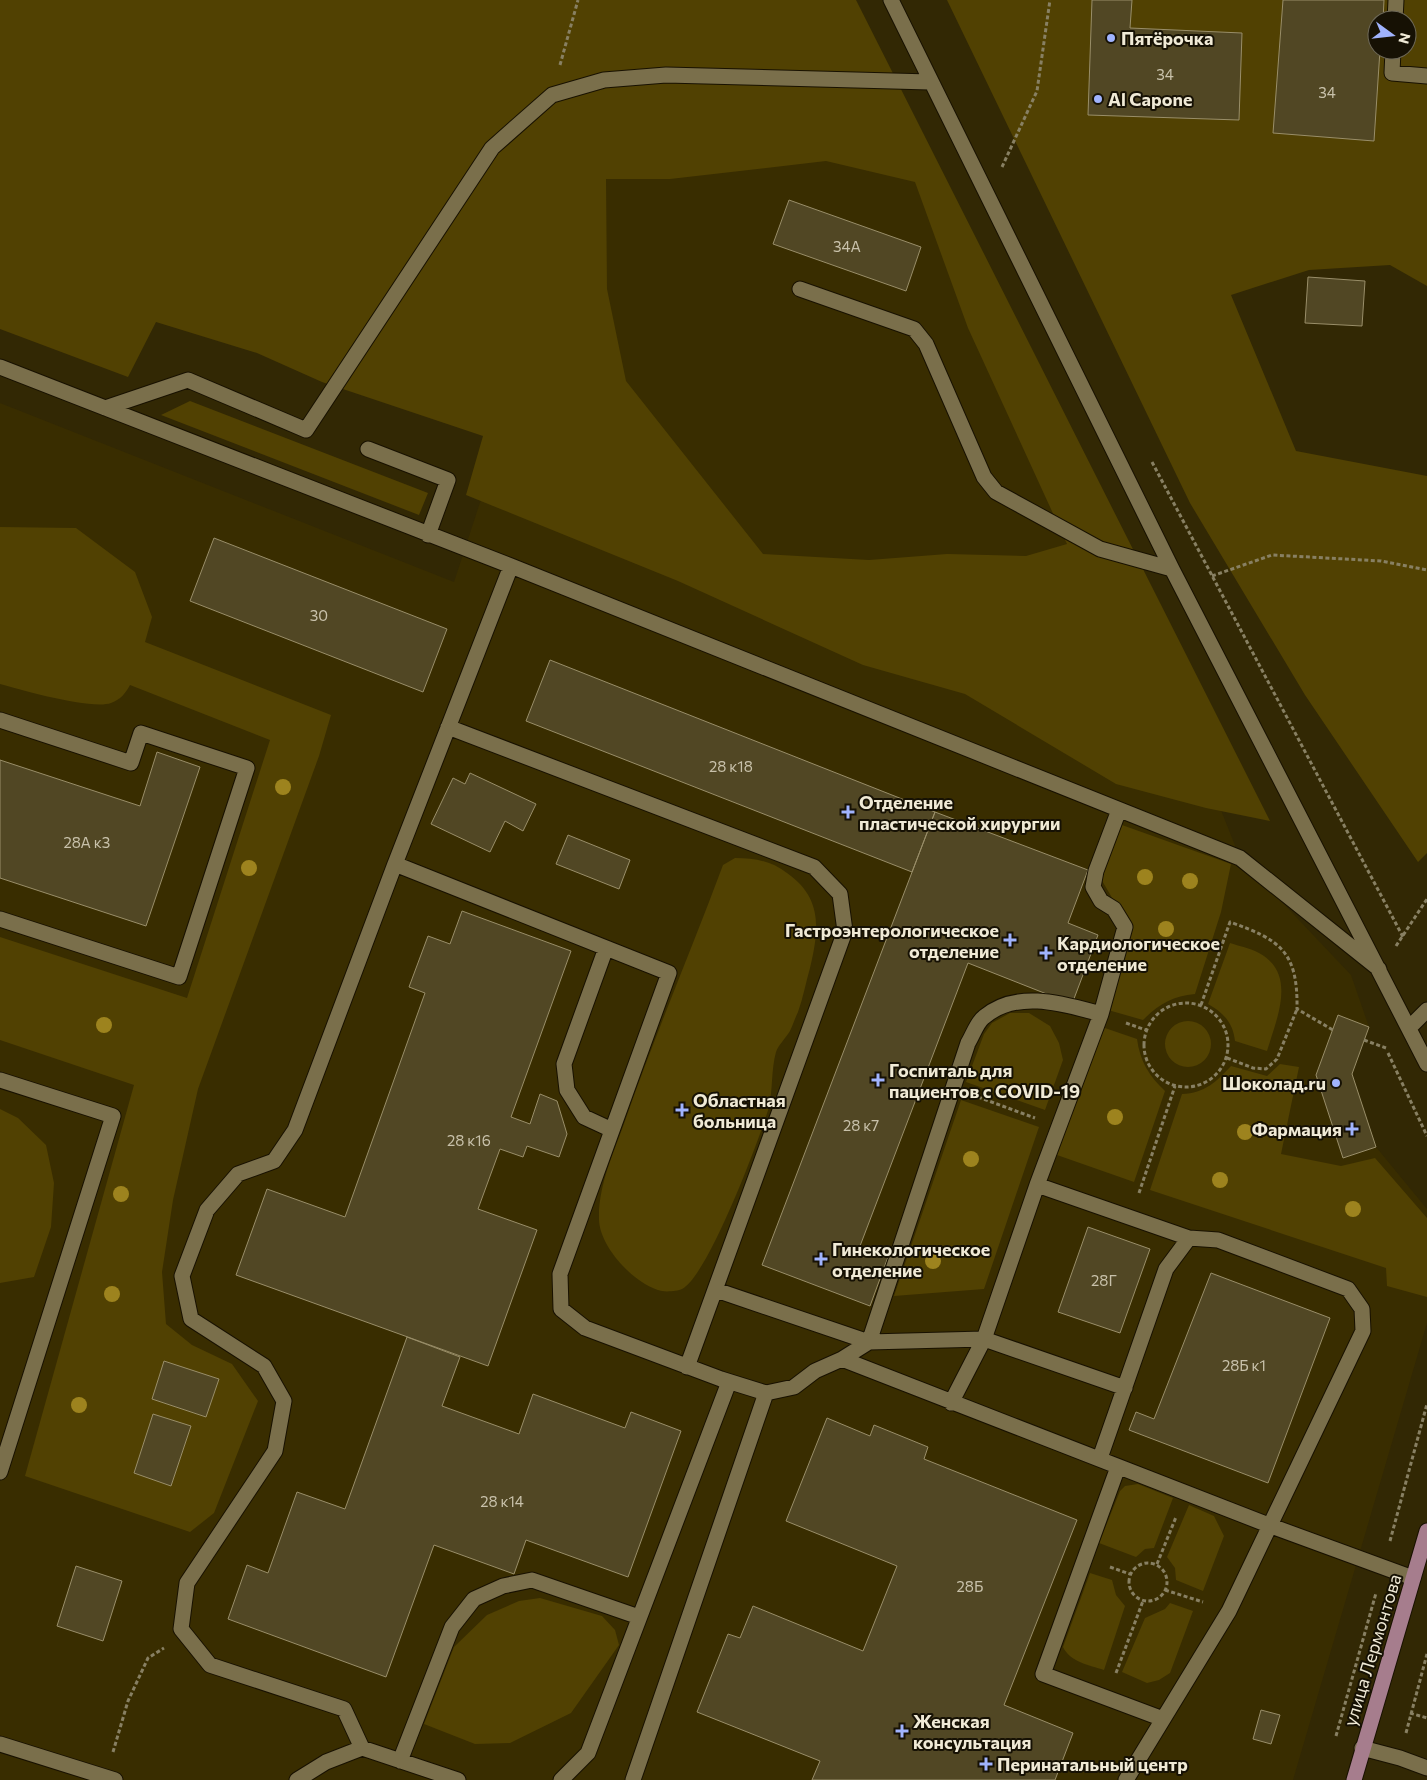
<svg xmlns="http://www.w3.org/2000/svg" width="1427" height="1780" viewBox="0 0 1427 1780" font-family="Commissioner,sans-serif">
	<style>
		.built { fill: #392d00 }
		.green { fill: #514102; fill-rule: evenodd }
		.building { fill: #514724; stroke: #998e69 }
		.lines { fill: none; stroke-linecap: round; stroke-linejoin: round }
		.minor-casing { stroke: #181100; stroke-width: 17 }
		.major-casing { stroke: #181100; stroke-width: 17 }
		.path { stroke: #888063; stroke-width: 3; stroke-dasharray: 4 2.5; stroke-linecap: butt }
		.minor { stroke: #7a6f4b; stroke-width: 15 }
		.major { stroke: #a67d8d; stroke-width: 15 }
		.tree { fill: #9d831e }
		.poi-dot { fill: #a0b3fd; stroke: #161104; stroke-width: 2 }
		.labels { text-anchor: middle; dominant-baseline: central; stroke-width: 4; stroke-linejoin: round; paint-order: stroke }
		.number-label { font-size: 15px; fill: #c8c1aa }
		.poi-label { font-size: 18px; font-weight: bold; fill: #f0ead6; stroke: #161104; text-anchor: start }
		.street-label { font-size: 18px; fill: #f0ead6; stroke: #161104 }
	</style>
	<rect width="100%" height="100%" fill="#322804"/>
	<path class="built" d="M601 132 912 153 1207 775 1240 858 1351 975 1369 1027 1352 1074 1376 1147 1427 1209V1323L1293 1780H0V403L454 582Z"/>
	<path class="green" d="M0 0H856L1270 821 1206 808 1116 784 965 694 863 665 678 581 466 495 483 436 322 382 257 353 156 322 128 377 0 329ZM826 161 915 182 968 328 1067 544 1026 556 947 554 869 560 763 554 626 381 607 289 606 179H670Z
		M947 0H1427V286L1390 265 1309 270 1231 295 1296 451 1427 476V853L1418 862 1305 695 1190 503ZM1377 20H1407V50H1377Z
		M190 401 428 493 419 515 161 415Z
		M0 527 76 528 135 572 152 617 145 642 331 715 319 756 198 1089 173 1200 162 1272 166 1324 192 1345 232 1364 258 1401 214 1513 190 1532 25 1476 134 1085 0 1040V937L187 998 270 740 130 685C125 694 121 699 111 703 92 710 21 690 0 684Z
		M1122 825 1231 864 1221 912 1195 994C1173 996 1159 1004 1143 1020L1108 1010 1131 930 1101 879Z
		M735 858C755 858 771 861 787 873 823 898 819 930 810 968 806 982 803 998 798 1012 795 1018 793 1025 790 1031 786 1038 779 1044 776 1052 771 1070 773 1089 769 1107 760 1138 708 1276 682 1289 678 1291 667 1292 662 1291 636 1286 599 1247 599 1219 598 1186 614 1152 625 1121 655 1035 691 951 723 865Z
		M1230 943C1239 946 1250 948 1259 953 1298 974 1276 1020 1267 1051L1235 1041C1233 1023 1224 1013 1208 1004Z
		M1010 1013H1029L1050 1026 1059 1043 1063 1060 1045 1110 966 1082 984 1034 992 1023Z
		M1165 1044a23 23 0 1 1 46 0a23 23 0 1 1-46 0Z
		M1102 1027 1137 1039C1140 1061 1149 1076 1165 1091L1134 1182 1057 1155Z
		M1280 1064 1299 1067 1281 1154 1341 1166 1375 1158 1427 1218V1297L1387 1286 1386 1268 1150 1190 1182 1094C1205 1093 1216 1082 1231 1066L1267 1076Z
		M961 1100 1039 1127 984 1289 894 1296Z
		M0 1109 18 1118 46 1145 54 1183 51 1227 34 1277 0 1283Z
		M1138 1484 1173 1498 1154 1548 1145 1549 1136 1557 1099 1543 1120 1491 1125 1486Z
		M1189 1505 1214 1516 1224 1536 1203 1591 1176 1580 1175 1568 1167 1557Z
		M1090 1573 1112 1580 1116 1595 1125 1606 1104 1670C1089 1665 1070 1662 1063 1647Z
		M540 1598 602 1616 615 1630 619 1645 571 1713 510 1743 475 1744 424 1724 454 1647 487 1615 519 1601Z
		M1170 1603 1193 1611 1170 1673 1159 1680 1147 1683 1122 1672 1145 1618 1165 1609Z"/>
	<path class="building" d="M1092 0H1132L1130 28 1242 33 1239 120 1088 115Z
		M1283 0H1384L1383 20H1377V50H1380L1374 141 1273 133Z
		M789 200 921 247 906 291 773 244Z
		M1308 277 1365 281 1362 326 1305 323Z
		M214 538 447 629 423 692 190 601Z
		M550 660 935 812 912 872 526 721Z
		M157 752 200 767 146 926 0 878V760L140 806Z
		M470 773 536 804 523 831 505 821 490 852 431 824 453 778 465 784Z
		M935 812 1088 870 1068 923 1098 935 1072 1004 968 963 860 1246 888 1257 870 1306 762 1265Z
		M568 835 630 860 619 889 556 864Z
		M462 911 571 951 511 1117 530 1124 540 1094 557 1101 567 1134 559 1157 527 1146 523 1157 500 1149 478 1209 537 1230 488 1366 236 1275 267 1189 345 1217 425 993 409 987 428 936 450 944Z
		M1338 1015 1369 1027 1352 1074 1376 1147 1343 1158 1316 1075Z
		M1088 1227 1150 1249 1120 1333 1058 1312Z
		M1211 1273 1330 1318 1268 1483 1129 1430 1136 1412 1154 1419Z
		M407 1337 460 1357 442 1406 519 1434 533 1394 625 1428 631 1412 681 1431 628 1577 526 1540 514 1574 434 1545 386 1677 228 1619 247 1565 268 1573 297 1492 345 1509Z
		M164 1361 219 1379 206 1417 152 1399Z
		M153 1414 191 1426 171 1486 134 1473Z
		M827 1418 870 1436 874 1425 928 1447 924 1459 1077 1520 1004 1705 1073 1733 1055 1780H812L820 1761 697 1712 728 1634 740 1638 753 1606 863 1651 897 1566 786 1521Z
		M76 1566 122 1581 103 1641 57 1626Z
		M1261 1710 1280 1715 1271 1744 1253 1739Z"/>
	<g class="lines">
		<defs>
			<path id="minor" d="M891 0 1172 569 1427 1064
				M1395 20 1396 0
				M1393 50 1392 73 1427 76
				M800 289 914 329 926 344 984 477 996 492 1100 549 1172 569
				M0 367 511 566 1240 858 1379 969
				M105 408 188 380 306 430 492 148 552 95 604 80 666 75 930 82
				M368 449 448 480 428 535
				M511 566 395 864 669 973 560 1274 561 1309 585 1328 729 1382 588 1753 561 1780
				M0 720 131 763 141 733 247 768 179 977 0 919
				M448 727 814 867 840 894 845 931 687 1367
				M606 948 564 1064 567 1090 584 1117 612 1130
				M1409 1028 1427 1010
				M0 1080 113 1116 0 1472
				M1037 1185 1189 1238
				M716 1290 869 1342 984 1339 1125 1388
				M842 1359 1271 1526 1413 1578
				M721 1379 766 1393 794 1387 815 1371 842 1359 869 1342 968 1043C973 1035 977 1022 984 1017 1017 989 1064 1004 1101 1014
				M951 1403 984 1339 1037 1185 1101 1014 1125 927 1114 909 1101 901 1093 887 1096 871 1119 810
				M1100 1458 1166 1269 1189 1238 1218 1240 1348 1289 1362 1309 1363 1331 1229 1611 1126 1780
				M1118 1467 1043 1674 1163 1719
				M0 1744 115 1780
				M362 1748 344 1709 210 1665 181 1629 187 1583 275 1451 284 1401 264 1366 191 1319 182 1276 207 1210 238 1174 274 1161 295 1130 395 864
				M1362 1748 1400 1758 1427 1768
				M400 1761 452 1627 474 1599 503 1586 532 1580 639 1617
				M297 1780 326 1762 362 1748 458 1780
				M633 1780 766 1393"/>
			<path id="major" d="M1354 1780 1427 1531"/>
		</defs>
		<use href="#minor" class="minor-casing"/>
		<use href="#major" class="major-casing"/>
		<path class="path" d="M560 65 578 0
			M1002 167 1037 91 1050 0
			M1152 462 1403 937
			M1212 576 1272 555 1381 561 1427 570
			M1396 946 1427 899
			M1144 1045a42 42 0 1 1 84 0a42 42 0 1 1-84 0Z
			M1201 1005 1230 922C1280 940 1298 951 1297 1009L1333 1030
			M1126 1023 1146 1030
			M1364 1040 1386 1048
			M1388 1053 1427 1136
			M1227 1058 1253 1068 1266 1069 1277 1059 1297 1009
			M978 1097 1035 1118
			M1139 1193 1175 1086
			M1390 1541 1427 1404
			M1129 1582a19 19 0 1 1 38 0a19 19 0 1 1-38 0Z
			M1157 1564 1176 1517
			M1110 1567 1130 1574
			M1165 1590 1203 1602
			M1116 1673 1143 1601
			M1410 1713 1427 1718
			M1406 1733 1427 1654
			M1336 1736 1376 1593
			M113 1752 128 1701 148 1658 164 1648"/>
		<use href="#minor" class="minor"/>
		<use href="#major" class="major"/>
	</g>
	<g class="tree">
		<circle cx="283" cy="787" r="8"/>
		<circle cx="249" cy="868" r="8"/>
		<circle cx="1145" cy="877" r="8"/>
		<circle cx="1190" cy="881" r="8"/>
		<circle cx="1166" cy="929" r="8"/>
		<circle cx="104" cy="1025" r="8"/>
		<circle cx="1115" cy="1117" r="8"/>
		<circle cx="1245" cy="1132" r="8"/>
		<circle cx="971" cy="1159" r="8"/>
		<circle cx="1220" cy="1180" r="8"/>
		<circle cx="121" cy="1194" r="8"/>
		<circle cx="1353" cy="1209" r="8"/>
		<circle cx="933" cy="1261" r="8"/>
		<circle cx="112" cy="1294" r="8"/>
		<circle cx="79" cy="1405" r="8"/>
	</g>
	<g class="poi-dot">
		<circle cx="1111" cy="38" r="5"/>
		<circle cx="1098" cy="99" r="5"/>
		<path d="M845.5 804.5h5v5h5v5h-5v5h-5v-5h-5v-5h5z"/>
		<path d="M1007.5 932.5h5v5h5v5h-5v5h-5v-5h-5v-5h5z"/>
		<path d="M1043.5 945.5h5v5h5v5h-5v5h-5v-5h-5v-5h5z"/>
		<path d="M875.5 1072.5h5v5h5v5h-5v5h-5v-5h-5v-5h5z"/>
		<circle cx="1336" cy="1083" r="5"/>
		<path d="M679.5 1102.5h5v5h5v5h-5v5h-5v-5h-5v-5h5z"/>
		<path d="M1349.5 1121.5h5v5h5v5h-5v5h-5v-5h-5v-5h5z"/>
		<path d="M818.5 1251.5h5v5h5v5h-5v5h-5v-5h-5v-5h5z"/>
		<path d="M899.5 1723.5h5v5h5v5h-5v5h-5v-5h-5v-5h5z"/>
		<path d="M983.5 1756.5h5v5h5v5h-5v5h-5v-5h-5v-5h5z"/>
	</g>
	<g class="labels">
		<g class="number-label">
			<text x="1165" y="74">34</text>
			<text x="1327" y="92">34</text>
			<text x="847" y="246">34А</text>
			<text x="319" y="615">30</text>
			<text x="731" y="766">28 к18</text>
			<text x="87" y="842">28А к3</text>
			<text x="861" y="1125">28 к7</text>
			<text x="469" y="1140">28 к16</text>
			<text x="1104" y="1280">28Г</text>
			<text x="1244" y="1365">28Б к1</text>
			<text x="502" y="1501">28 к14</text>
			<text x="970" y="1586">28Б</text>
		</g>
		<g class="poi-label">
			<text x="1121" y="38">Пятёрочка</text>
			<text x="1108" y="99">Al Capone</text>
			<text x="859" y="802">Отделение<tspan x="859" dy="21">пластической хирургии</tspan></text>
			<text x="999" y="930" text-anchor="end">Гастроэнтерологическое<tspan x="999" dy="21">отделение</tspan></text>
			<text x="1057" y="943">Кардиологическое<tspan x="1057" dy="21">отделение</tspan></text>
			<text x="889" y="1070">Госпиталь для<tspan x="889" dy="21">пациентов с COVID-19</tspan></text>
			<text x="1326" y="1083" text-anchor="end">Шоколад.ru</text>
			<text x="693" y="1100">Областная<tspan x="693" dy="21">больница</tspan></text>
			<text x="1342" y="1129" text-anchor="end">Фармация</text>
			<text x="832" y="1249">Гинекологическое<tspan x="832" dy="21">отделение</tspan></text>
			<text x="913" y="1721">Женская<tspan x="913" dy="21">консультация</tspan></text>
			<text x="997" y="1764">Перинатальный центр</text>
		</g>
		<g class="street-label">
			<text transform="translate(1372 1650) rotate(-73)">улица Лермонтова</text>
		</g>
	</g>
	<g transform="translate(1392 35) rotate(105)"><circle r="24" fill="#161104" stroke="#6d6858"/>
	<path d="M0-4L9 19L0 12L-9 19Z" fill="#a0b3fd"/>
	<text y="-8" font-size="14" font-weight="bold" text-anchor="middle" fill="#f0ead6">N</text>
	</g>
</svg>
